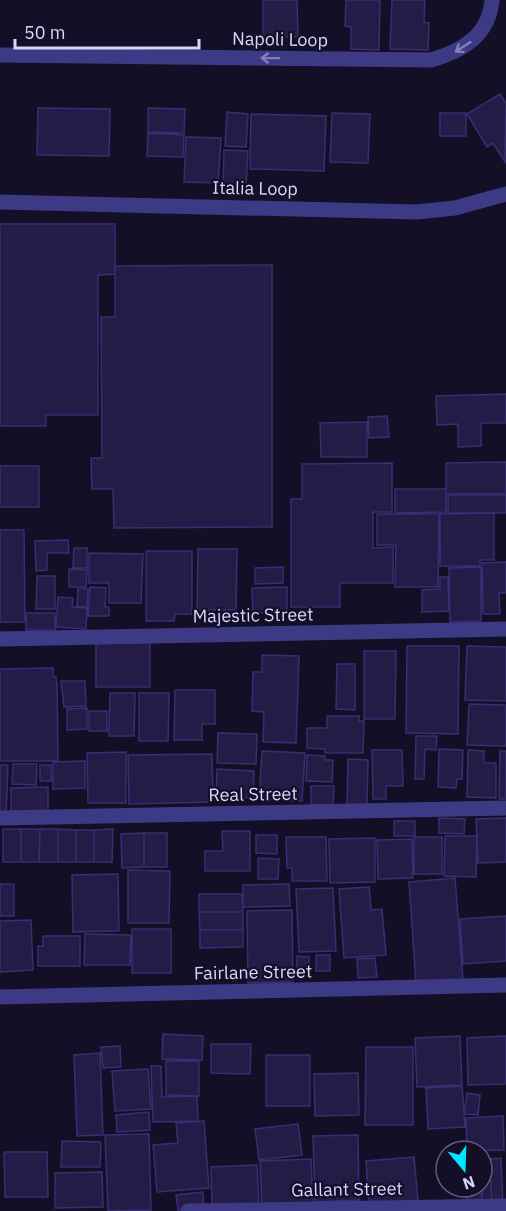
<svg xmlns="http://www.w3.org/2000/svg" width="506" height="1211" viewBox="0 0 506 1211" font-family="'IBM Plex Sans',sans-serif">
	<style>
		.building { fill: #241b47; stroke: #3b2d73; stroke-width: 1.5 }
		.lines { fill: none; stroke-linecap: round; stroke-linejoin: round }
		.street { stroke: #3d3a85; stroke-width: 15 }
		.oneway { stroke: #837fbc }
		.labels { text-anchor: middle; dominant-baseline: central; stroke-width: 4.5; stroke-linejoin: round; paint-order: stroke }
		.street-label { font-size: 18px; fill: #d9d4ff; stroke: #130f26 }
	</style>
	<rect width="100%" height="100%" fill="#130f26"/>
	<path class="building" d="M263 0H297L298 37H263Z
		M346 0H380L379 50 351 49V27L345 26Z
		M392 0H425L424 22 429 23 428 50 390 49Z
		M500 94 506 103 505 162 493 143 487 147 467 114Z
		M38 108 110 109 109 156 37 155Z
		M148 108 185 109 184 133 148 132Z
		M227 112 248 114 246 147 225 146Z
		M332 113 370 114 368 163 330 162Z
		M440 113H466V136H440Z
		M251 114 326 116 324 171 250 169Z
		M148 133 184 135 183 157 147 156Z
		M186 137 221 138 218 183 184 182Z
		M224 150 248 151 246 188 223 187Z
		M0 224H115V274L98 275V415H46V426H0Z
		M272 265V527L114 528 113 489H92L91 458H102L101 317H115V266Z
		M506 394V423H481V446L458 447V424L437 425 436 396Z
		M387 416 389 437 369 438 368 417Z
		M367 422V457H321L320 423Z
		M506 462V494H446V463Z
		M392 463V512H373V548L393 547V583H340V607H291V499H302V464Z
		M0 466H39V507H0Z
		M395 489H446V512L395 513Z
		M448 495H506V513H448Z
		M494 513V560H480V566H440V514Z
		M377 514H439L438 587H395L396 545H377Z
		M0 530H24L25 622H0Z
		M68 540 69 553H47V570L36 571 35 541Z
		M74 548H87V568H73Z
		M198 549H237L236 610H197Z
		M146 551H192V614H175L174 621H146Z
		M89 553 143 554 141 603H109V583H89Z
		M506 562V593H499L500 614H483L482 563Z
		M283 567V583L255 584V568Z
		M481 567V621L450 622 449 568Z
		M69 569 87 570 86 587H69Z
		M37 576H55V609H36Z
		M440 577H448L449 611 422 612V590L440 589Z
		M90 587 106 588 105 607H109V616H88Z
		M287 587V612L253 613 252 588Z
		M78 589H88L87 607H77Z
		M58 597 73 598 72 607 87 608 86 629 56 627Z
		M26 613H55V630H26Z
		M96 642H150V687H96Z
		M407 646H459L458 734 406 733Z
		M467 646 506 647V701L465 700Z
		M364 651H396L395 719H364Z
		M262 655 299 656 296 743 263 742 264 712 252 711 253 672H262Z
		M337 664H355V710L336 709Z
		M53 668V676L56 677 57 685 58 761H0V669Z
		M61 681H85L86 706 64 707Z
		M175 690H215V724H202V740H174Z
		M110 693H135L134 736H109Z
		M139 693H169L168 741H139Z
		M469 704 506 705V746L467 745Z
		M87 708V729L67 730V709Z
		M89 711H107V731H89Z
		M327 716H359V721H364L363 753H325V749L307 748V728H327Z
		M218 733 257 734 256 764 217 763Z
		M416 736H437L436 750 425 749 424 779H415Z
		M439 749 463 750 462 779H457L456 788 438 787Z
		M372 750H402L403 786H386V799H373Z
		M468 750 484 751V763H496V798L467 797Z
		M262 751 305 753 302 801 259 799Z
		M500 751H506V799H499Z
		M126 752V803H88L87 753Z
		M212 754 213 802 129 804 128 755Z
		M307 755 325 756V760H333L332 782 306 781Z
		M348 759 368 760 367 806 347 805Z
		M85 761V788L53 789V762Z
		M13 764H37L36 785 12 784Z
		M0 765H8L6 816H0Z
		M40 765H51V781H40Z
		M217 769 254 771 253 798 216 797Z
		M311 786H334L333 805H311Z
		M48 787V815H11V788Z
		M439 818 465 819 464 834 439 833Z
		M506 818V862L478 863 476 819Z
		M394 821H415V836H394Z
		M3 829H21V862H3Z
		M21 829H40L39 862H21Z
		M40 829H58V862H39Z
		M58 829 76 830V862H58Z
		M113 829 112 862H94V830Z
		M76 830H94V862H76Z
		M222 831H250V871H205V851H223Z
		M144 833V867L122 868 121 834Z
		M144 833H167V867H144Z
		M256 835H277V854L256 853Z
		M445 836H477L476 877 444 876Z
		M286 837H326L327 881H292V868H287Z
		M414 837H442V874H414Z
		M375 838V882L330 883 329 839Z
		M412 839 413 878 378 879 377 840Z
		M258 858 279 859 278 879H258Z
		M128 870 170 871 169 923H128Z
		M118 874 119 931 73 932 72 875Z
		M455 878 463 980 416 984 409 882Z
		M0 884H14V916H0Z
		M289 884 290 906 243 907V885Z
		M369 887 371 910 382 909 386 955 344 958 339 889Z
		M333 888 336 951 299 952 296 889Z
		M199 894H242L243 912H199Z
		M292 910 293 982 248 983 247 911Z
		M199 912H243V930H200Z
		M506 916V961L463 964 460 919Z
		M31 920 33 970 0 972V921Z
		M132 929H171V973H132Z
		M200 930H243V947L200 948Z
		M85 934 131 935 130 965H84Z
		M43 936H80V966H38V946H43Z
		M316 955H330V971H316Z
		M297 956 309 957V973H297Z
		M375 958 377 977 358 978 357 959Z
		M163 1034 203 1036 202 1060 162 1059Z
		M460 1036 462 1085 417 1087 415 1038Z
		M506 1036V1084L468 1085 467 1038Z
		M211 1044H251L250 1074 211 1073Z
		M120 1046 121 1067 103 1068 101 1047Z
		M366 1047H413V1125H365Z
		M100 1053 103 1135 77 1136 74 1055Z
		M266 1055H310V1106H266Z
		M166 1061H199V1096L166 1095Z
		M151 1066H161L162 1097 197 1096 198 1121 153 1122Z
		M148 1069 151 1109 115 1111 112 1071Z
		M358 1073 359 1115 315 1116 314 1074Z
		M462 1086 465 1127 428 1129 426 1088Z
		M467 1093 480 1095 478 1115 464 1114Z
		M149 1112 150 1130 117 1132 116 1115Z
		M503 1116 504 1150 467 1151 466 1118Z
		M204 1121 209 1188 157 1192 153 1145 178 1143 176 1123Z
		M298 1124 302 1155 259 1160 255 1129Z
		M149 1134 151 1210 108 1211 105 1135Z
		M358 1135 359 1200 315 1202 313 1136Z
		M62 1141 101 1142 100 1167H61Z
		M4 1152H47L48 1197H5Z
		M414 1157 418 1200 369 1204 366 1161Z
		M501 1158 503 1205 492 1206 490 1159Z
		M311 1159 313 1206 262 1208 260 1161Z
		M482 1159H490L492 1206H482Z
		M257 1165 259 1205 212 1207 211 1167Z
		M102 1172 103 1207 55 1208V1173Z
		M466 1187H481L482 1206 467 1207Z
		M203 1192 204 1208 178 1210 176 1195Z"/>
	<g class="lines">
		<path class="street" d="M0 55 431 60C463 51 489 35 492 0
			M0 202 417 212 455 208 506 194
			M0 639 506 629
			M0 818 506 808
			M0 997 506 985
			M188 1211 506 1206"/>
	</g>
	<defs><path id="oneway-shaft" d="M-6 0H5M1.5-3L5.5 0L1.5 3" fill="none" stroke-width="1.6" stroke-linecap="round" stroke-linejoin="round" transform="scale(1.5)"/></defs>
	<g class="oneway">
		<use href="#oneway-shaft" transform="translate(463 47) rotate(147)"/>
		<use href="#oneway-shaft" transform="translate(270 58) rotate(-179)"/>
	</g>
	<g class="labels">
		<g class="street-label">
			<text transform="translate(280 39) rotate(1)">Napoli Loop</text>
			<text transform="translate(255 188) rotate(1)">Italia Loop</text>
			<text transform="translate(253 615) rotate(-1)">Majestic Street</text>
			<text transform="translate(253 794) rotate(-1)">Real Street</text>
			<text transform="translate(253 972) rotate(-1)">Fairlane Street</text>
			<text transform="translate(347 1189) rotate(-1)">Gallant Street</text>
		</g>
	</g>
	<g transform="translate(464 1169) rotate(161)"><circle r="28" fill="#130f26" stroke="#625e7d" stroke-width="1.5"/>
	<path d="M0-4.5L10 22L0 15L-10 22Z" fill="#00e5ff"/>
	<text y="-9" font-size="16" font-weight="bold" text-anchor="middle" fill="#d9d4ff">N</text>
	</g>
	<path d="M15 39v9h184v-9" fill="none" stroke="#d9d4ff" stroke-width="3"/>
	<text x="24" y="39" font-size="18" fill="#d9d4ff" stroke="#130f26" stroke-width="4.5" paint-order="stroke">50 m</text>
</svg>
